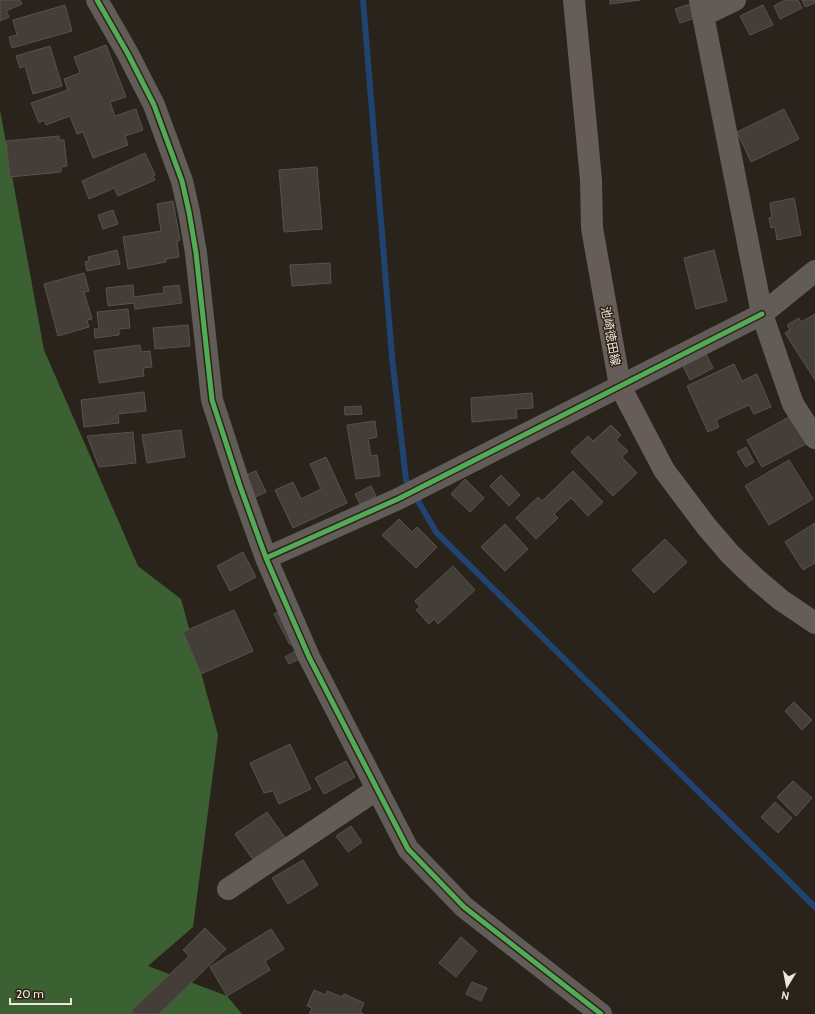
<svg xmlns="http://www.w3.org/2000/svg" width="815" height="1014" viewBox="0 0 815 1014" font-family="Cabin,'Noto Sans JP',sans-serif">
	<style>
		.forest { fill: #3b6031 }
		.lines { fill: none; stroke-linecap: round; stroke-linejoin: round }
		.stream { stroke: #204370; stroke-width: 6 }
		.building { fill: #443e38; stroke: #59524c }
		.minor { stroke: #615c57; stroke-width: 22 }
		.major { stroke: #665c58; stroke-width: 22 }
		.cycleway-casing { stroke: #302316; stroke-width: 8 }
		.cycleway { stroke: #51ab58; stroke-width: 5 }
		.labels { text-anchor: middle; dominant-baseline: central; stroke-width: 3; stroke-linejoin: round; paint-order: stroke }
		.street-label { font-size: 12px; fill: #eee6dd; stroke: #302316 }
	</style>
	<rect width="100%" height="100%" fill="#2a231c"/>
	<path class="forest" d="M0 110 44 350 138 566 181 599 218 735 193 927 148 966 227 996 242 1014H0Z"/>
	<g class="lines">
		<path class="stream" d="M363 0 392 357 406 480 436 532 815 907"/>
	</g>
	<path class="building" d="M0 0H20L22 4 6 11 9 17 0 21Z
		M610 0H640L610 4Z
		M785 0H798L802 8 780 19 774 6Z
		M802 0H815V3L805 7Z
		M690 4 695 18 680 23 675 9Z
		M65 5 72 31 12 48 9 37 17 35 13 20Z
		M763 5 773 25 750 35 740 16Z
		M106 45 126 97 110 102 115 116 136 109 143 130 125 136 128 145 93 158 83 132 77 134 70 116 46 125 44 120 39 123 31 103 68 90 64 79 80 73 74 57Z
		M50 46 62 86 33 94 25 66 20 68 16 56Z
		M784 109 799 139 751 162 737 132Z
		M59 136V140H64L67 166 61 167V172L10 177 6 141Z
		M145 153 155 175 153 176 155 180 118 196 114 188 89 199 82 181Z
		M317 167 322 229 284 232 279 170Z
		M794 198 801 235 777 240 775 227 771 228 769 218 772 217 770 203Z
		M173 201 180 240 177 241 179 257 166 259V262L128 269 123 237 161 231 157 204Z
		M113 210 118 224 103 229 98 215Z
		M117 250 120 264 87 271 85 262 89 261 88 257Z
		M714 250 727 301 696 309 684 258Z
		M330 263 331 283 292 286 290 265Z
		M84 273 89 291 84 292 92 319 87 320 89 327 58 336 44 284Z
		M133 285 134 297 164 293 163 287 179 285 182 303 135 309 134 303 108 306 106 288Z
		M128 309 130 328 119 329V335L95 338 94 329H99L97 312Z
		M815 314V380L785 333 790 330 787 325 799 318 801 322Z
		M188 325 190 346 155 349 153 328Z
		M140 345 141 352 150 351 152 367 143 368 144 376 99 383 94 351Z
		M706 354 713 368 690 380 683 366Z
		M734 364 742 381 757 374 771 407 754 414 749 405 716 420 719 427 708 432 687 386Z
		M144 392 146 411 118 414 119 423 84 427 81 400Z
		M532 393 533 408 516 409 517 418 472 422 471 398Z
		M361 406 362 414 345 415 344 407Z
		M791 416 806 444 762 467 747 440Z
		M375 421 377 437 368 439 371 456 377 455 380 476 356 479 347 425Z
		M611 425 621 435 616 440 628 451 622 457 637 473 613 496 571 452 588 436 593 441Z
		M181 430 185 457 147 463 142 435Z
		M133 432 136 463 99 467 87 436Z
		M746 447 754 462 746 467 737 452Z
		M326 457 347 503 293 528 275 490 293 482 301 499 321 489 310 464Z
		M789 460 813 499 769 525 745 486Z
		M256 471 266 492 253 498 243 476Z
		M573 471 603 502 588 516 571 498 554 514 558 518 536 539 516 518 538 497 542 501Z
		M501 475 520 495 509 506 490 486Z
		M465 479 484 498 470 512 451 494Z
		M371 486 376 496 360 504 355 494Z
		M399 519 412 532 417 527 437 547 416 568 382 535Z
		M815 523V563L803 570 785 542Z
		M505 524 528 549 505 571 481 547Z
		M665 539 687 562 654 593 632 570Z
		M243 552 256 577 230 591 217 566Z
		M453 566 475 590 438 624 434 619 429 624 416 610 420 607 415 601Z
		M234 610 253 651 201 674 183 632Z
		M282 610 297 641 290 645 274 614Z
		M297 650 301 658 289 664 285 657Z
		M794 702 812 720 802 730 785 711Z
		M290 744 311 789 279 804 273 791 264 793 250 763Z
		M346 761 355 777 324 794 315 778Z
		M793 781 812 798 796 816 777 797Z
		M775 802 792 818 778 833 761 817Z
		M267 812 288 842 256 864 235 834Z
		M351 826 362 842 348 852 336 836Z
		M303 860 318 885 288 904 272 878Z
		M205 928 226 949 159 1014H133L131 1011 189 956 183 950Z
		M271 929 284 949 265 961 270 970 227 996 210 967Z
		M461 937 477 951 456 977 439 963Z
		M472 982 487 988 481 1001 466 994Z
		M314 990 326 995 327 991 342 997 344 994 364 1003 360 1012 364 1014H309L312 1008 307 1006Z"/>
	<g class="lines">
		<path class="minor" d="M97 0 128 54 154 105 182 181 189 212 196 253 212 400 240 486 266 558 309 657 408 849 464 907 601 1014
			M700 0 762 314 793 404 815 438
			M704 15 735 0
			M266 558 398 499 762 314 815 271
			M228 889 376 790"/>
		<path class="major" d="M574 0 591 180 592 228 620 386 664 470 706 526 730 554 756 579 781 600 815 623"/>
		<defs>
			<path id="cycleway" d="M97 0 128 54 154 105 182 181 189 212 196 253 212 400 240 486 266 558 309 657 408 849 464 907 601 1014
				M266 558 398 499 762 314"/>
		</defs>
		<use href="#cycleway" class="cycleway-casing"/>
		<use href="#cycleway" class="cycleway"/>
	</g>
	<g class="labels">
		<g class="street-label">
			<text transform="translate(611 336) rotate(80)">池崎徳田線</text>
		</g>
	</g>
	<g transform="translate(787 986) rotate(190)" stroke="#302316" stroke-width="3" paint-order="stroke">
	<path d="M0-3L7 15L0 10L-7 15Z" fill="#eee6dd"/>
	<text y="-6" font-size="11" font-weight="bold" text-anchor="middle" fill="#eee6dd">N</text>
	</g>
	<path d="M10 998v6h61v-6" fill="none" stroke="#eee6dd" stroke-width="2"/>
	<text x="16" y="998" font-size="12" fill="#eee6dd" stroke="#302316" stroke-width="3" paint-order="stroke">20 m</text>
</svg>
